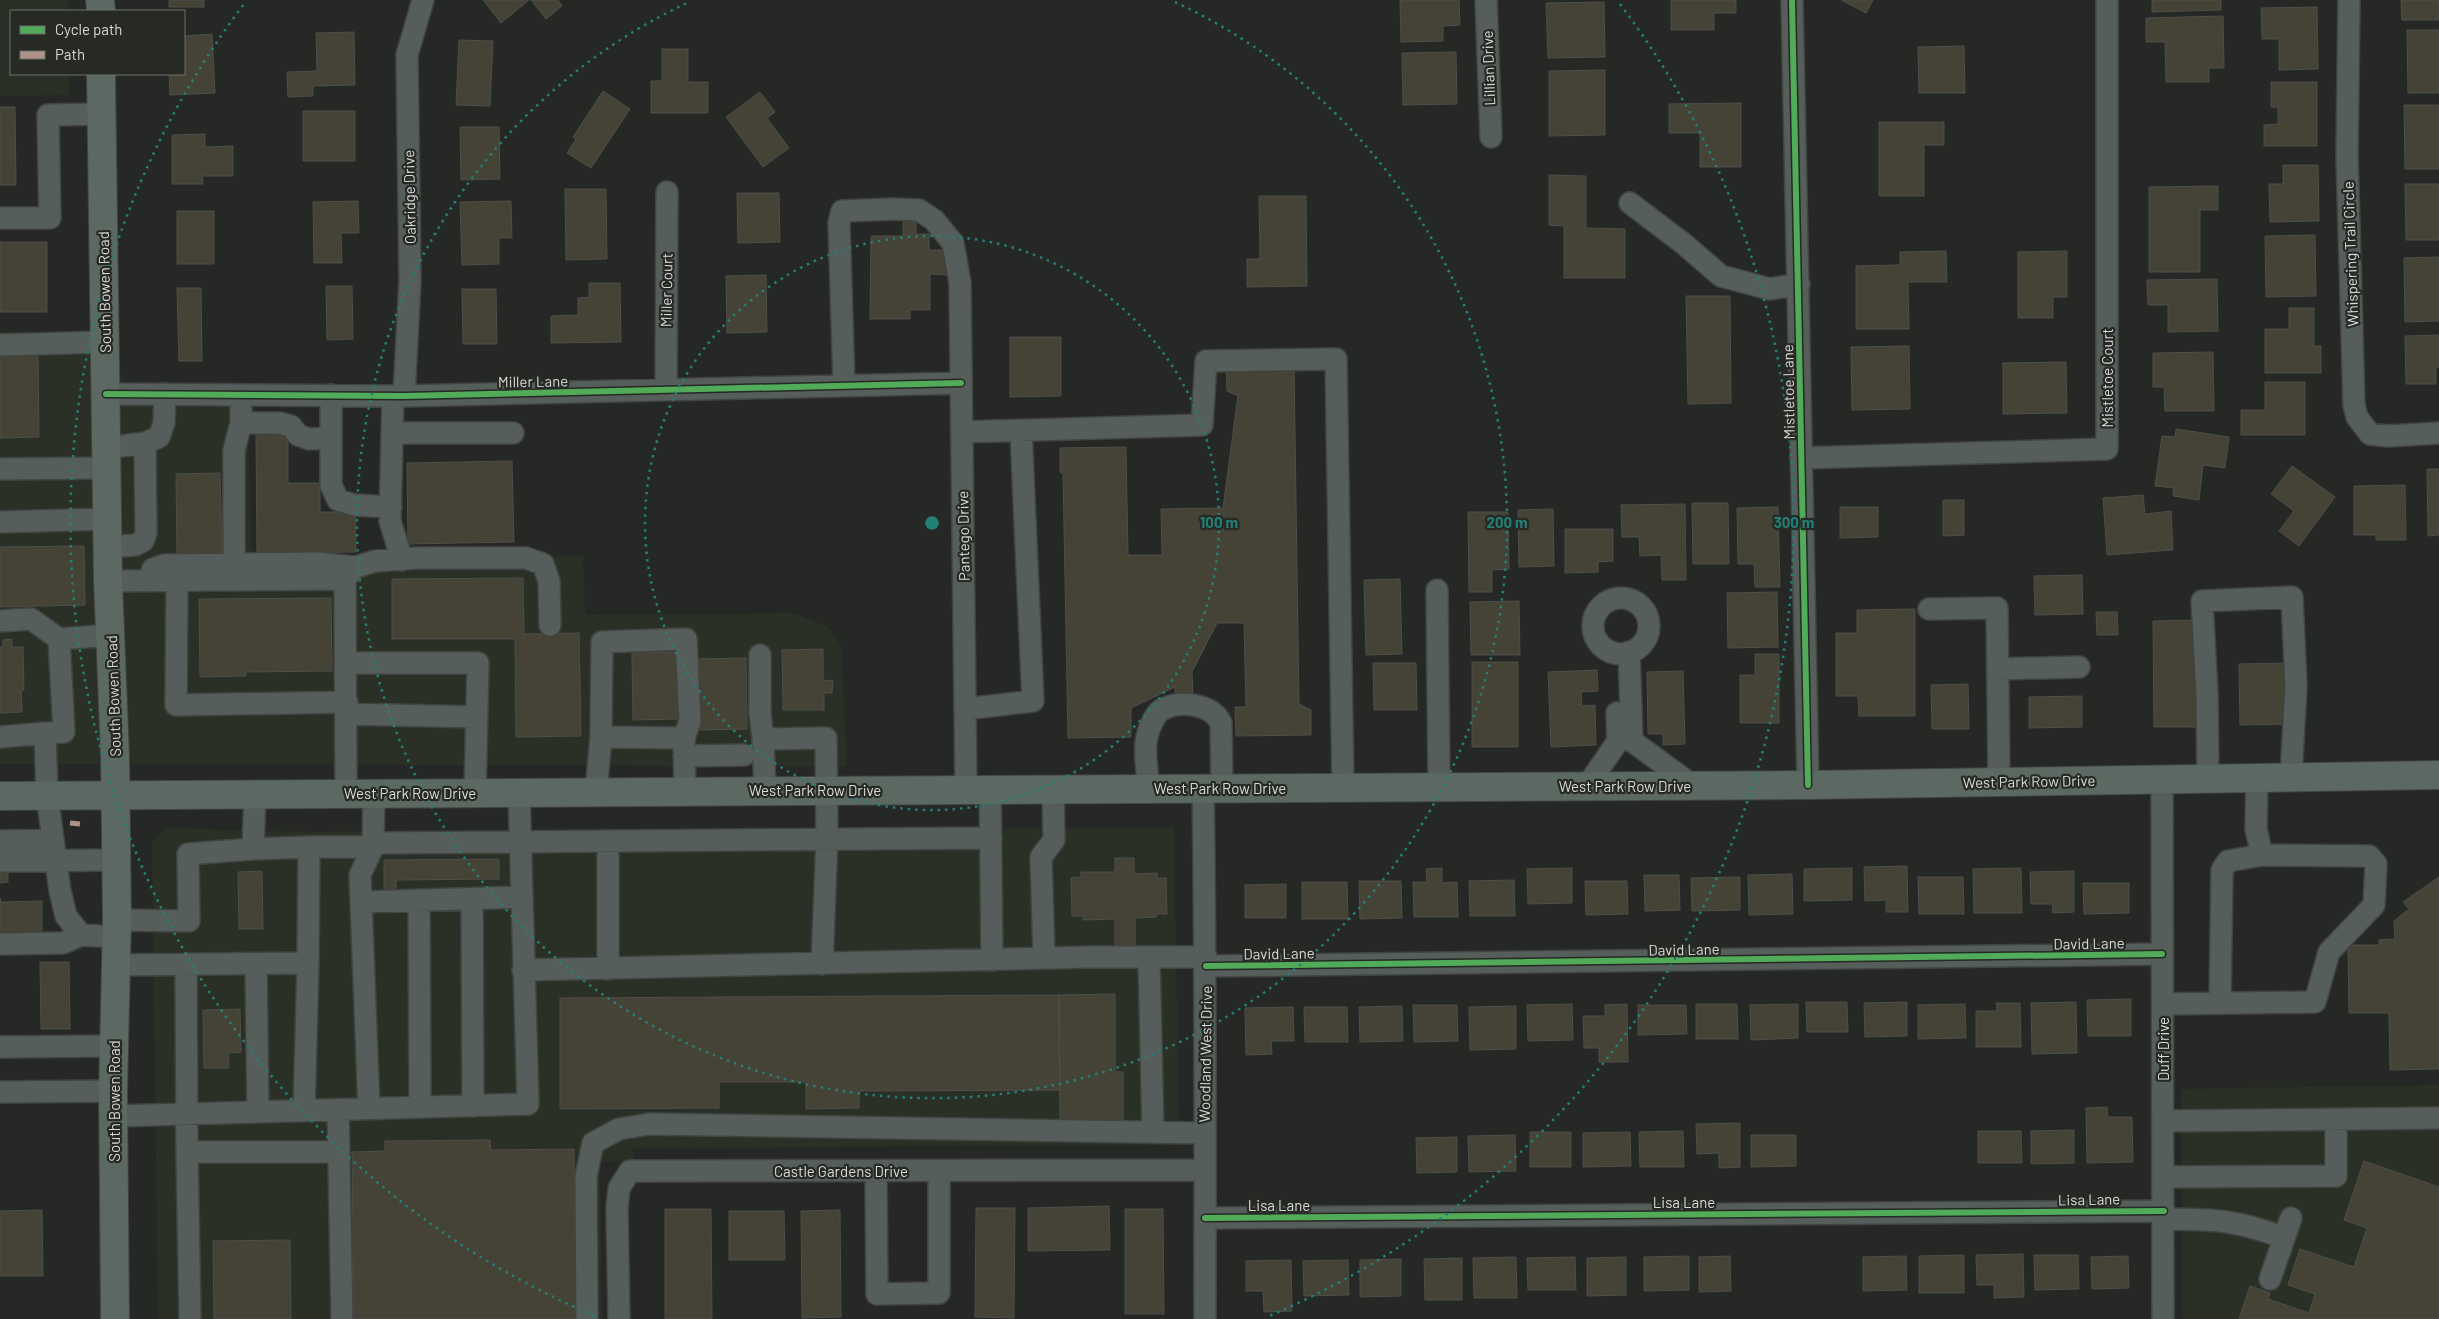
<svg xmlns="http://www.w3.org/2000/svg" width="2439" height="1319" viewBox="0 0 2439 1319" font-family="Barlow,sans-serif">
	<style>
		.built { fill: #2a3026 }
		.building { fill: #444336; stroke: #4e4e4c }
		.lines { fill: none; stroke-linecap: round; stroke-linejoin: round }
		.minor-casing { stroke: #424442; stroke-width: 24 }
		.major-casing { stroke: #424442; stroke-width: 30 }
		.minor { stroke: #555e5a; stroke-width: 21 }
		.major { stroke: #5c6962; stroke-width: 28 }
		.quiet { stroke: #af9288; stroke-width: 5; stroke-dasharray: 10 5; stroke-linecap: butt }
		.cycleway-casing { stroke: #262924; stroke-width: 9 }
		.cycleway { stroke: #51ab58; stroke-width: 6 }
		.ring { fill: none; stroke: #238078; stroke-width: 2.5; stroke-dasharray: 2.5 5 }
		.labels { text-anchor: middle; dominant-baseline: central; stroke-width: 4.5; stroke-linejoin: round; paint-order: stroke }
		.street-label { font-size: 15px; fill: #d8dad7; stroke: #262924 }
		.centre { fill: #238078; stroke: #262924; stroke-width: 2.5 }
		.ring-label { font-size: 15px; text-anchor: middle; font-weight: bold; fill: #238078; stroke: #262924; stroke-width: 4.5; stroke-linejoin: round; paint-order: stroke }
	</style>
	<rect width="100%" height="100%" fill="#262825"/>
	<path class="built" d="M0 0H68V11H11V74H69V95L0 96Z
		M0 332H93L92 407 247 403 252 560 583 556 585 615 793 613 829 628 841 646 847 766 0 764Z
		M166 828 310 832 1174 828 1179 1145 633 1148V1161L600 1162 602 1319H158L152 841Z
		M2439 1085V1319H2183L2181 1089Z"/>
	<path class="building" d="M169 0H204V7H169Z
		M483 0H529L501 23Z
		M531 0H558L562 6 546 19Z
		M1400 0H1459L1460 25 1443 26V41L1401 42Z
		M1671 0H1736V13H1714V30H1671Z
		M1841 0H1873L1866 13Z
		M2152 0H2221V10L2152 12Z
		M2401 0H2439V20H2402Z
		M1604 2 1605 57 1548 58 1546 3Z
		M2317 7 2318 69 2279 70V39H2262L2261 8Z
		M2223 16 2224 68H2209V82H2166L2165 42H2146V18Z
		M2407 30H2439V93H2408Z
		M354 32 355 85 313 86V96L288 97 287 72 317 71 316 33Z
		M212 34 215 93 170 95 169 74H184V36Z
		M459 40 493 41 490 106 456 105Z
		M1964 46 1965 93H1919L1918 47Z
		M662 49H688V82H708V113H651V81H662Z
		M1456 52 1457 104 1403 105 1402 53Z
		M1605 70V135L1549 136V71Z
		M2271 82H2317V146H2264V125L2278 124V107H2271Z
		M603 91 630 109 591 168 567 153 576 139 573 137Z
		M760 92 775 112 767 118 789 148 763 167 726 117Z
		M1741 103V167H1700V133H1669V104Z
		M2404 105H2439V169H2405Z
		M0 107H15L16 185H0Z
		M303 111H355V161H303Z
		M1879 122H1944V145H1924V196H1879Z
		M460 127H499L500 179 461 180Z
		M205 134V147L233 146V176H202L203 184H172V135Z
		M2283 165H2318L2319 221 2270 222 2269 184H2283Z
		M1549 175 1586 176V228L1625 229V278H1564V226L1549 225Z
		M2405 184H2439V240H2406Z
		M2218 186V210H2200V272H2149V187Z
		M565 189H606L607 259 566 260Z
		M737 193H779L780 242 738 243Z
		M1259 196H1306L1307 286 1247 287V259H1260Z
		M358 201 359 233H341L342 263H314L313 202Z
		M511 201 512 238H499V264L462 265 460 202Z
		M177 211H214V264H177Z
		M903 218H916V234H929V250H947V275L930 274V310H910V319H870L871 236H903Z
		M2315 235 2316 296 2266 297 2265 236Z
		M0 242H47V312H0Z
		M1946 251 1947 282H1908L1909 329H1856V266L1900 265V252Z
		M2067 251V297H2053V318H2018V252Z
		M2439 257V321L2405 322 2404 258Z
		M766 275 767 332 727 333 726 276Z
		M2217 279 2218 331 2168 332V305H2148L2147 280Z
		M589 283H620L621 342 551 343V316L578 315V298L589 297Z
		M326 286H352L353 339 327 340Z
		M177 288H201L202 361H179Z
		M462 289H496L497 344H463Z
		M1686 296H1730L1731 403 1688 404Z
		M2289 308H2314V346H2321V373H2265V329H2289Z
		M2439 335V367H2436V384H2406L2405 336Z
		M1010 337H1061V396L1010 397Z
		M1909 346 1910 409 1852 410 1851 347Z
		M2213 352 2214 411H2165L2164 387H2153V353Z
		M38 354 39 437 0 438V355Z
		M2066 362 2067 413 2003 414V363Z
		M1294 366 1299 704 1311 710V735L1236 736 1235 707H1246L1244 623H1217L1192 672 1193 695 1175 696V687L1131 708V737L1068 738 1063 473 1060 472V448L1126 447 1128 555H1162L1161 509 1223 508 1238 396 1227 391 1226 367Z
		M2265 382H2305V435H2241V410H2265Z
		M2176 429 2229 437 2225 468 2203 465 2199 500 2173 496 2174 488 2155 486 2162 436 2175 437Z
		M256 431H288V483H320V512H355L356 552 257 553Z
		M512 461 514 542 408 544 407 463Z
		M2292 466 2335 497 2299 546 2279 531 2294 511 2271 494Z
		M2427 469H2439V535L2428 536Z
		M220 473 222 554 177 555 176 474Z
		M2405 485 2406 540H2376V535H2354V486Z
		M2143 495 2145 514 2171 511 2173 550 2107 555 2103 498Z
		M1943 500H1964V535L1943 536Z
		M1692 503H1728L1729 564H1693Z
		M1685 504 1686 580H1662L1661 555 1640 556 1639 537H1622L1621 505Z
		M1778 507 1780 587H1755L1754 564H1738L1737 508Z
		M1840 507H1878V537L1840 538Z
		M1553 509 1554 566 1519 567 1518 510Z
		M1468 512H1508L1509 569 1492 570V592H1469Z
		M1565 529H1613V561L1598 562V572L1565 573Z
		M84 546 85 605 0 607V547Z
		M2082 575 2083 614 2035 615 2034 576Z
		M523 578 524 634 579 633 581 736 516 737 515 639H392V579Z
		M1400 579 1402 654 1366 655 1364 580Z
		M1777 592 1778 647 1728 648 1727 593Z
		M331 598 332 671 246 672V676L200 677 199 599Z
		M1519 601 1520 655H1471L1470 602Z
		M1915 609V716H1859L1858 696H1836V633H1857V610Z
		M2096 612H2117L2118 635H2097Z
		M2194 620 2196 727H2154L2153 621Z
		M12 639V647H23L24 690 21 691 22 712 0 713V647H3V640Z
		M823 649V680L833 681 832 693H824V710H783L782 650Z
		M677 652 680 719 633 720 632 653Z
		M1755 654H1779V723H1740V675H1755Z
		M746 658 747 729 696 730 695 659Z
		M1472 662H1518V747H1472Z
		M1373 663H1416L1417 710H1374Z
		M2289 663 2290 724 2240 725 2239 664Z
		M1597 670 1598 691 1581 692 1582 706 1595 705 1596 745 1551 747 1548 672Z
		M1683 671 1685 744 1663 745V734H1648L1647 672Z
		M1968 684 1969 729H1932L1931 685Z
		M2082 696V727L2029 728V697Z
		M7 833 8 882 0 883V834Z
		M1115 858H1134V874L1157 873V878H1166L1167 914H1156V917L1135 918V946H1115V919L1083 920V916H1072L1071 878 1081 877V872H1115Z
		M499 859V879L396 880V890H384V860Z
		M1907 866 1908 912H1886V900L1865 901 1864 867Z
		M1442 868V883L1457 882 1458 917H1414L1413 882H1427L1426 869Z
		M1572 868V903L1528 904 1527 869Z
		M1852 868V900L1804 901V869Z
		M2021 868 2022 913H1974L1973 869Z
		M262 871 263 929H239L238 872Z
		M2074 871V912L2053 913 2052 904H2031L2030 872Z
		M1792 874 1793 914 1749 915 1748 875Z
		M1644 875H1679L1680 910 1645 911Z
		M1740 877V910L1692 911 1691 878Z
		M1918 877H1963L1964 914H1919Z
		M2439 877V1069L2390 1070 2389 1013H2349L2348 945H2379V940L2395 939 2394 921 2409 909 2403 902Z
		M1514 880 1515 916H1470L1469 881Z
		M1359 881H1401L1402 918 1360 919Z
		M1585 881H1627L1628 914 1586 915Z
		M1302 882H1347L1348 919H1302Z
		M2083 883H2129V913L2084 914Z
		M1286 884V918H1245V885Z
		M0 898 1 902 42 901V939L0 940Z
		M40 962H69L70 1029H41Z
		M1115 994V1072H1123V1121H1060L1059 995Z
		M1059 995 1060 1090 859 1091V1108L806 1109V1082H719V1108L560 1109V998Z
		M2131 999V1036H2088L2087 1000Z
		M1806 1002H1847L1848 1032H1807Z
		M1907 1002V1036L1865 1037 1864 1003Z
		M2076 1002 2077 1053 2032 1054 2031 1003Z
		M1996 1003H2020L2021 1047H1976V1011H1997Z
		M1572 1004 1573 1040 1528 1041 1527 1005Z
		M1627 1004 1628 1062H1599V1048H1584L1583 1016H1605V1005Z
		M1696 1004H1737L1738 1039H1696Z
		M1798 1004V1038L1751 1040 1750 1005Z
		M1965 1004 1966 1038 1918 1039V1005Z
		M1413 1005H1457L1458 1041 1414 1042Z
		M1638 1005H1686L1687 1034 1638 1035Z
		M1402 1006 1403 1041 1360 1042 1359 1007Z
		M1516 1006V1049L1470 1050 1469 1007Z
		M1293 1007 1294 1041H1271L1272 1054 1246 1055 1245 1008Z
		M1304 1007H1347L1348 1042H1305Z
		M240 1009 241 1052 228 1053 229 1068H204L203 1010Z
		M2107 1107 2108 1117H2132L2133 1162 2087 1163 2086 1108Z
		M1740 1123V1167L1719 1168V1153L1697 1154 1696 1124Z
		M2074 1130V1163L2031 1164V1131Z
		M1683 1131 1684 1167H1640L1639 1132Z
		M1978 1131H2021L2022 1163H1978Z
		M1530 1132H1571V1167H1530Z
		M1630 1132 1631 1166 1583 1167V1133Z
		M1515 1135 1516 1171 1469 1172 1468 1136Z
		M1751 1135H1796V1166L1751 1167Z
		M1457 1137V1172L1417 1173 1416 1138Z
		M490 1140 491 1150 574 1149 576 1319H354L352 1152 385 1151V1141Z
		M2364 1161 2439 1187V1319H2239L2250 1286 2270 1293 2268 1299 2309 1313 2315 1294 2288 1285 2300 1249 2354 1267 2367 1228 2344 1220Z
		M1109 1206 1110 1250 1028 1251V1208Z
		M976 1208H1015L1014 1318 975 1317Z
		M665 1209H711L712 1319H665Z
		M1125 1209H1163L1164 1314H1125Z
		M42 1210 43 1276H0V1211Z
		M840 1210 841 1317 802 1318 801 1211Z
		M729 1211H784L785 1260H729Z
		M290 1240 291 1319H214L213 1241Z
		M2023 1254 2024 1297 1994 1298V1285H1977L1976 1255Z
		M1964 1255V1293H1919V1256Z
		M2034 1255H2078L2079 1289 2035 1290Z
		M1689 1256V1290L1644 1291V1257Z
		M1730 1256 1731 1291 1699 1292V1257Z
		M1906 1256 1907 1290 1863 1291V1257Z
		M2128 1256 2129 1288 2092 1289 2091 1257Z
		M1516 1257 1517 1298H1474L1473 1258Z
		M1575 1257 1576 1290H1528L1527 1258Z
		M1626 1257V1295L1587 1296V1258Z
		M1462 1258V1300H1425L1424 1259Z
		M1401 1259V1296L1360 1297V1260Z
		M1291 1260 1292 1311 1264 1312 1263 1291H1246V1261Z
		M1348 1260 1349 1295 1304 1296 1303 1261Z"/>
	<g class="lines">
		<defs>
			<path id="minor" d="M1486 0 1491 137
				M1792 0 1808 785
				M2349 0 2347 156 2354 405 2357 417 2370 434 2388 436 2439 433
				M1630 203 1684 244 1721 276 1770 289 1799 284
				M0 218H50L48 115 102 114
				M0 345 105 342
				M844 384 839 223 842 211 894 209 919 210 934 220 953 243 960 283 966 789
				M666 388 667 192
				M106 394 404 396 961 383
				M331 395V485L338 500 354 505 391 507
				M393 396 390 521 402 560
				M404 396 410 281 407 55 423 0
				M241 409V423H279L291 426 298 435 309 439 331 438
				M962 432 1202 425 1206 361 1336 359 1343 787
				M392 433H513
				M106 448 145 443 159 437 164 423 165 394
				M1801 458 2107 449V0
				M0 469 107 468
				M0 522 107 519
				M108 547 135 545 143 541 146 533 145 443
				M234 564V450L241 423
				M345 579 356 567 375 561 419 558H526L543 564 549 581 550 625
				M108 581 345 579 346 793
				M148 581 153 569 165 565 316 563 353 567
				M177 581 176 705 347 702
				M1437 590 1439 787
				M1593 626a28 28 0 1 1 56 0a28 28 0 1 1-56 0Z
				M1929 609 1997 608 1999 782
				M0 621 31 619 59 639
				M1629 652 1632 741 1692 785
				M760 655V712L763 739 826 738 827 839 822 964
				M347 663H478L475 793
				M1998 669 2079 667
				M965 709 1033 701 1021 431
				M347 714 477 717
				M0 737 45 733
				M601 737 602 642 686 639 690 721 684 738
				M763 739 765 791
				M684 756 744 755
				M2162 779 2163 1319
				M2208 779 2207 695 2202 601 2292 597 2296 686 2291 777
				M1587 786 1618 741 1617 713
				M1149 788C1147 769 1142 745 1150 727 1153 721 1156 712 1163 709 1181 700 1212 704 1221 723L1222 788
				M1203 788C1206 965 1205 1142 1205 1319
				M990 789 992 960
				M596 792 601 737 684 738 685 791
				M0 841 53 840
				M608 841V969
				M373 843 991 838
				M309 847H373L374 793
				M0 861 116 860
				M472 899 473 1106
				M419 900 420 1107
				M362 902 522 897
				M117 920 189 921 188 854 253 849
				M81 935 66 916 60 891 47 795 45 733 64 732 59 639 112 635
				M0 944 63 943 81 935 117 937
				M1149 957 1153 1132
				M1044 958 1041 857 1054 840 1053 789
				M186 964 187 1152H339
				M256 964 258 1112
				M115 965 308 963 309 847 253 849 255 794
				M1206 966 2162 954
				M523 970 1090 957H1206
				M2220 1003 2222 870 2228 861 2262 855
				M2163 1004 2315 1002 2329 952 2374 905 2376 864 2369 856 2262 855 2256 829 2257 778
				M0 1047 113 1046
				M0 1092 113 1091
				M369 1109 360 875 373 847
				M338 1110 342 1319
				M304 1111 308 963
				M114 1116 528 1104 519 792
				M2163 1121 2439 1118
				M187 1152 190 1319
				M876 1171 877 1294 939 1293V1171
				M2164 1177 2336 1176V1120
				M1205 1218 2164 1211
				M2164 1219C2213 1219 2238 1220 2284 1238
				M2270 1279 2291 1218
				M587 1319 586 1176 593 1143 619 1129 649 1124 1204 1133
				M619 1319 617 1208 619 1188 630 1171 1203 1170"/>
			<path id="major" d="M100 0 101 11
				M101 74 108 581 115 756 117 920 113 1091 115 1319
				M0 796 1808 785 2439 775"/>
		</defs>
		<use href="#minor" class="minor-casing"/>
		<use href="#major" class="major-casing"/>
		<use href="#minor" class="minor"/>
		<use href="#major" class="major"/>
		<path class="quiet" d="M70 823 80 824"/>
		<defs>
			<path id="cycleway" d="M1792 0 1808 785
				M106 394 404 396 961 383
				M1206 966 2162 954
				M1205 1218 2164 1211"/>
		</defs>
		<use href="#cycleway" class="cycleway-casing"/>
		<use href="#cycleway" class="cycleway"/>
	</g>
	<g class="ring">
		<circle cx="932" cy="523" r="287"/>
		<path d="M1175 2A575 575 0 1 1 689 2"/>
		<path d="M595 1316A862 862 0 0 1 244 4M1620 4A862 862 0 0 1 1269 1316"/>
	</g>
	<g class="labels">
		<g class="street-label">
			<text transform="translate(1488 68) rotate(-92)">Lillian Drive</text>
			<text transform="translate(409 197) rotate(-91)">Oakridge Drive</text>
			<text transform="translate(2350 254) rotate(-92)">Whispering Trail Circle</text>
			<text transform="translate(666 290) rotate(-89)">Miller Court</text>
			<text transform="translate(104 292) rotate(-91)">South Bowen Road</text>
			<text transform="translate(2107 378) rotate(-90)">Mistletoe Court</text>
			<text transform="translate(533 381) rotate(-1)">Miller Lane</text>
			<text transform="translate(1788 392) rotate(-91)">Mistletoe Lane</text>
			<text transform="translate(963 536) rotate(-91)">Pantego Drive</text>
			<text transform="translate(113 696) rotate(-92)">South Bowen Road</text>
			<text transform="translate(2029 781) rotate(-1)">West Park Row Drive</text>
			<text x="1625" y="786">West Park Row Drive</text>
			<text x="1220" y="788">West Park Row Drive</text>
			<text x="815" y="790">West Park Row Drive</text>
			<text x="410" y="793">West Park Row Drive</text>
			<text transform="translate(2089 943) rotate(-1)">David Lane</text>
			<text transform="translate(1684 949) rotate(-1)">David Lane</text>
			<text transform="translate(1279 953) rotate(-1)">David Lane</text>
			<text transform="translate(2163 1049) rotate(-90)">Duff Drive</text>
			<text transform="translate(1205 1054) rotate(-89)">Woodland West Drive</text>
			<text transform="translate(114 1101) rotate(-90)">South Bowen Road</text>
			<text x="841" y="1171">Castle Gardens Drive</text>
			<text transform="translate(2089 1199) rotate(-1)">Lisa Lane</text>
			<text x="1684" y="1202">Lisa Lane</text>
			<text x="1279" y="1205">Lisa Lane</text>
		</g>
	</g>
	<circle cx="932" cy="523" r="8" class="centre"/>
	<g class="ring-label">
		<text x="1219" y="528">100 m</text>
		<text x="1507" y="528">200 m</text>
		<text x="1794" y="528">300 m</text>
	</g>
	<rect x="10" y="10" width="175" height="65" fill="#262924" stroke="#6d706c"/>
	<rect x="20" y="26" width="25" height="8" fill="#51ab58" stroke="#6d706c"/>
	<text x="55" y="35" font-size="15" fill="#d8dad7">Cycle path</text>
	<rect x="20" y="51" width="25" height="8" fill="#af9288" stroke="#6d706c"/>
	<text x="55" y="60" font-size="15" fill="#d8dad7">Path</text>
</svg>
